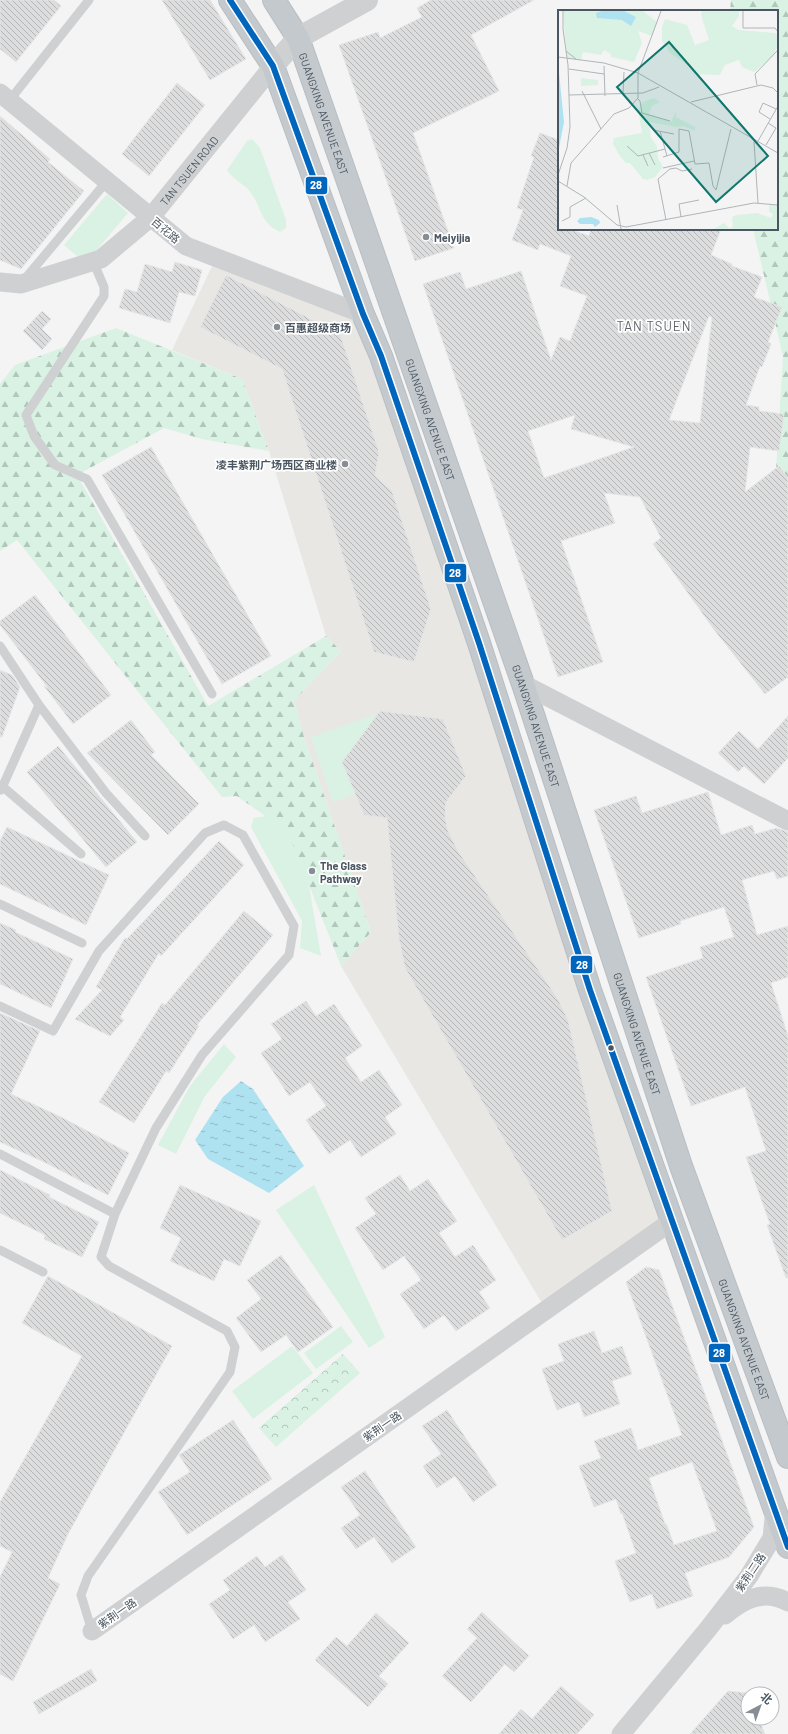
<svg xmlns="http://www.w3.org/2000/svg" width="788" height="1734" viewBox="0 0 788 1734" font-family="Barlow,'Noto Sans SC',sans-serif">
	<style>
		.commercial { fill: #e8e7e3 }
		.green { fill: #d9f2e3 }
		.forest { fill: url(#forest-firs) }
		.park { fill: url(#park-crowns) }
		.water { fill: url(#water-ripples) }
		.building { fill: url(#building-back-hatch); stroke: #e5e6e7; fill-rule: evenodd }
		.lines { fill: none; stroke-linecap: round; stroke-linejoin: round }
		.trunk-casing { stroke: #b9bec3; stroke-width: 24 }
		.service { stroke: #ced0d2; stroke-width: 9 }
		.minor { stroke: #ced0d2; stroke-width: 19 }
		.tertiary { stroke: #ced0d2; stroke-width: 22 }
		.trunk { stroke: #c4c9cd; stroke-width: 22 }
		.bus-1-casing { stroke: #fff; stroke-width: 9 }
		.bus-1 { stroke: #0065bd; stroke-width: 6 }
		.poi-dot { fill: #868d94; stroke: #fff; stroke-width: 1.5 }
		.bus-dot { fill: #4a5661; stroke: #fff; stroke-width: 1.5 }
		.labels { text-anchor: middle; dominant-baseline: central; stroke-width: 3.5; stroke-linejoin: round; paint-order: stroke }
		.street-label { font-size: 11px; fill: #4a5661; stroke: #fff }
		.poi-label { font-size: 11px; font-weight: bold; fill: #4a5661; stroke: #fff; text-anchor: start }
		.quarter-label { font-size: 13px; letter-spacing: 1px; fill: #5f6368; stroke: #fff }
		.inset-road { fill: none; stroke: #b0b5b9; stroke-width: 1 }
		.view { fill: #0f766e; fill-opacity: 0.15; stroke: #0f766e; stroke-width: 2 }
		.inset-edge { fill: none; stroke: #4a5661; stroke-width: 2 }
		.line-badge { stroke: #fff; stroke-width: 1.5 }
		.badge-label { font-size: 11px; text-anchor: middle; font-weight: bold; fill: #fff }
	</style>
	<defs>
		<pattern id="forest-firs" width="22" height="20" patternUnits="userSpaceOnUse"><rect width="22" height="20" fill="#d9f2e3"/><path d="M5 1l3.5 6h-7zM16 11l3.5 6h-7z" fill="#b2c7bb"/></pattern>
		<pattern id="park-crowns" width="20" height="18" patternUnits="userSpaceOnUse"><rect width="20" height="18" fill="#d9f2e3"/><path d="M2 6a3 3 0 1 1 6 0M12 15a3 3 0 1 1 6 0" fill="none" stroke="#b2c7bb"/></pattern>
		<pattern id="water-ripples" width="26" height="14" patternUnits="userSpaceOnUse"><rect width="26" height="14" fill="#aee2f0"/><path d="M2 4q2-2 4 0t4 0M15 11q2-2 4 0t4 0" fill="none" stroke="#90bac6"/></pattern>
		<pattern id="building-back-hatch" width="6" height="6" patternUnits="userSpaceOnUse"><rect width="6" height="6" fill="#ddddde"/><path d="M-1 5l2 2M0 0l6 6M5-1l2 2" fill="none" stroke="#b5b6b7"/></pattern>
	</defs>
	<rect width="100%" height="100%" fill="#f4f4f4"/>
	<path class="commercial" d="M216 258 363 314 672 1221 546 1310 341 966 371 932 304 737 294 701 341 651 326 636 269 451 242 379 172 350Z"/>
	<path class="green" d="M252 139 260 148 286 220V228L280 232C260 223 262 208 251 193 245 184 233 180 227 170L247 141Z
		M107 194 128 213 96 251 78 257 64 245Z
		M380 713 403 778 333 802 311 737Z
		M284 813 302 845 321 956 300 948 302 921 251 827 254 818Z
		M224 1044 236 1057 205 1096 176 1154 158 1145 190 1086Z
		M314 1185 385 1337 369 1348 276 1210Z
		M341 1326 353 1342 316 1369 304 1353Z
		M292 1346 313 1373 253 1419 232 1391Z"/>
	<path class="forest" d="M731 0H788V481L776 470 783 356 753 229H777V11H730Z
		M116 328 242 379 269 451 202 439 164 428 77 475 208 706 326 636 341 651 294 701 304 737 371 932 341 966 288 832 237 796 222 797 17 540 0 551V384L15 365Z"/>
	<path class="park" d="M343 1354 360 1373 276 1447 259 1428Z"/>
	<path class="water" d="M241 1081 253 1089 304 1166 269 1193 208 1159 195 1140 223 1097Z"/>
	<path class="building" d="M0 0H54L61 6 16 62 0 49Z
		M162 0H210L246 59 210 80Z
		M431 0H534L471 35 499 91 413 133 454 248 415 261 339 45 378 32 380 38 422 17 417 8Z
		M177 83 205 105 149 176 122 154Z
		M0 116 50 159 48 162 84 191 21 269 0 260Z
		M540 133 559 140V229H569L589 236 591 229H721L711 255 732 264V266L762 277 754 297 782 307 768 342 771 344 762 367 760 366 746 405 759 407V411L784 414 779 451 750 447 745 492 779 466 788 478V677L765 694 715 631 653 544 661 538 640 497 604 493 615 523 561 541 603 662 558 677 423 284 460 272 466 289 521 271 551 360 560 337 570 341 587 296 560 286 571 256 540 244 538 250 512 240 523 210 517 208 534 157 531 156ZM709 316 712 317 700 423 669 420ZM575 415 571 429 634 447 544 478 528 431Z
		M175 262 202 270 195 296 179 292 170 323 119 308 125 289 137 292 145 264 172 272Z
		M226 275 340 334 379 452 375 476 392 491 431 609 414 662 374 652 282 369 200 327Z
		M42 311 51 319 42 329 52 339 42 350 23 331Z
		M151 447 271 656 222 684 102 475Z
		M35 595 111 695 73 724 44 686 48 688 0 625V621Z
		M0 670 12 675 20 687 2 737H0Z
		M380 711 443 719 466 776 446 802 445 818 448 831 458 851 558 999 568 1020 612 1211 562 1240 405 968 399 939 387 818 364 815 342 762Z
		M788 716V758L764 784 744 766 738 772 718 753 739 731 758 749Z
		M131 720 155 752 151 755 199 804 168 835 87 753Z
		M58 746 137 842 106 867 27 772Z
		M708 792 721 835 752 825 755 834 777 828 788 832V876L777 879 774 871 742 880 757 935 788 926V977L771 983 788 1036V1278H786L767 1225 770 1224 746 1157 766 1151 745 1087 691 1106 646 977 703 958 700 947 734 937 724 907 680 921 681 924 639 938 594 810 636 796 642 813Z
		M7 827 109 875 86 925 0 884V841Z
		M219 841 244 865 161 956 159 953 120 1017 124 1020 110 1036 75 1019 102 990 96 987 125 938 127 939Z
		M244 911 273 935 197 1025 199 1026 169 1073 166 1071 134 1123 99 1102 162 1003 165 1005Z
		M0 923 16 930 15 932 73 959 51 1008 0 984Z
		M306 1001 316 1016 334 1004 362 1046 345 1058 361 1082 379 1070 402 1105 385 1117 396 1134 361 1157 350 1140 329 1154 306 1120 326 1106 310 1082 289 1096 261 1053 282 1039 271 1024Z
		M0 1013 40 1031 11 1094 61 1117 129 1153 108 1195 46 1163 0 1142Z
		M0 1170 50 1195 49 1197 99 1222 82 1257 44 1239 45 1235 0 1213Z
		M400 1175 410 1191 428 1179 457 1221 439 1233 455 1257 473 1245 496 1280 479 1292 490 1308 456 1331 444 1315 424 1329 400 1294 421 1280 404 1256 383 1270 355 1228 376 1214 365 1198Z
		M180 1185 261 1221 240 1266 224 1259 214 1281 170 1261 181 1238 160 1228Z
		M281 1255 333 1327 298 1352 286 1335 261 1352 236 1318 261 1299 247 1280Z
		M646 1267 659 1270 754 1527 729 1557 685 1573 693 1596 657 1609 652 1594 630 1602 615 1561 636 1553 622 1513 621 1514 616 1499 594 1507 579 1466 601 1458 594 1441 631 1428 638 1450 682 1435 626 1282ZM692 1462 717 1531 674 1545 666 1523 665 1524 649 1478Z
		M48 1276 172 1346 68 1534 48 1578 60 1584 13 1681 0 1674V1577L12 1552 0 1546V1502L82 1356 22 1323Z
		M594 1331 602 1353 622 1346 632 1374 612 1381 620 1404 584 1417 579 1402 557 1410 542 1369 564 1361 558 1344Z
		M447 1410 497 1485 473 1502 455 1476 437 1488 423 1466 441 1454 422 1426Z
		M233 1420 272 1479 187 1535 158 1492 190 1472 179 1455Z
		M365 1471 416 1547 392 1563 374 1537 356 1549 341 1528 360 1515 341 1487Z
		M282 1555 306 1590 288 1602 300 1619 265 1642 254 1625 233 1639 209 1604 230 1590 223 1580 257 1556 265 1567Z
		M482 1612 529 1656 514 1672 505 1664 471 1702 442 1676 477 1638 467 1629Z
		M376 1613 409 1643 379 1676 388 1684 368 1707 315 1660 336 1637 347 1646Z
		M91 1669 97 1681 39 1714 33 1702Z
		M561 1686 594 1715 577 1734H499L521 1709 532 1719Z
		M728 1691 748 1693V1718H758L765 1734H690Z"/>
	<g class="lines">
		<defs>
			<g id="trunk">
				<path d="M230 0 273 66 363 314 381 356 479 643 590 990 788 1547"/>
				<path id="s2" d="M274 0 298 38 523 684 681 1166 788 1457"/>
			</g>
		</defs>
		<use href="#trunk" class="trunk-casing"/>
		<path class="service" d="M9 101 89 0
			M93 261 104 287V296L26 415 34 436 55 465 87 479 212 694
			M24 280 107 181
			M0 646 39 705 106 793 145 836
			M2 786 81 854
			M1 790 39 705
			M0 904 82 943
			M0 1006 53 1031 99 951 205 833 224 825 243 835 294 926 289 955 202 1055 156 1128 115 1214 101 1257 109 1266 227 1331 235 1347 230 1372 88 1576 81 1595 92 1631
			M0 1154 115 1214
			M0 1250 43 1272"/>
		<g class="minor">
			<path d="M0 93 186 246 363 314"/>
			<path id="s1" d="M0 282 21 284 101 259 151 217 273 66"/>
			<path d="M523 684 788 821"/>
			<path d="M725 1615C744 1599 764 1589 788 1602"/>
			<path d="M92 1631 672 1221"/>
			<path d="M621 1734 708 1629 749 1576 772 1538 775 1509"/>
		</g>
		<path class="tertiary" d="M273 66 298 38 367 0"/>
		<use href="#trunk" class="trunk"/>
		<defs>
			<path id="bus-1" d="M230 0 273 66 363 314 381 356 479 643 590 990 788 1547"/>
		</defs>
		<use href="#bus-1" class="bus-1-casing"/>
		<use href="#bus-1" class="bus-1"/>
	</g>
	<g class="poi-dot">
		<circle cx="426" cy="237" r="4"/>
		<circle cx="277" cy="327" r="4"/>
		<circle cx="345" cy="464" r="4"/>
		<circle cx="312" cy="871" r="4"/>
	</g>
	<circle class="bus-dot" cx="611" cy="1048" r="3.5"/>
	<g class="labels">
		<g class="street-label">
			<text stroke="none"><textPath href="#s2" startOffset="125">GUANGXING AVENUE EAST</textPath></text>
			<text stroke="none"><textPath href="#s1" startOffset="230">TAN TSUEN ROAD</textPath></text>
			<text transform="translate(166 230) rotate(40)">百花路</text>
			<text stroke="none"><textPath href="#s2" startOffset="449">GUANGXING AVENUE EAST</textPath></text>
			<text stroke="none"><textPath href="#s2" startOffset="773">GUANGXING AVENUE EAST</textPath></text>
			<text stroke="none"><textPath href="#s2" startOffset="1097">GUANGXING AVENUE EAST</textPath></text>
			<text stroke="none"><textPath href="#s2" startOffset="1421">GUANGXING AVENUE EAST</textPath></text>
			<text transform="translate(382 1426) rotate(-35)">紫荆一路</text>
			<text transform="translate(750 1572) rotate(-56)">紫荆二路</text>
			<text transform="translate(117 1613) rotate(-35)">紫荆一路</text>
		</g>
		<g class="poi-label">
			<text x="434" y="237">Meiyijia</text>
			<text x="285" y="327">百惠超级商场</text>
			<text x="337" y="464" text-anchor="end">凌丰紫荆广场西区商业楼</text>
			<text x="320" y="865">The Glass<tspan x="320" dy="13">Pathway</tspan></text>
		</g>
		<g class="quarter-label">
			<text x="654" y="326">TAN TSUEN</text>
		</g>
	</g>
	<g transform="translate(558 10)">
		<rect width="220" height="220" fill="#f4f4f4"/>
		<path d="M144 1H181V6L174 16 180 20 217 23 220 26V35L215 46 196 62 184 57 181 50 167 55 162 65 137 64 131 56 112 43 104 31V17L107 9 129 15 137 35 151 30 143 5ZM96 88 102 92 94 96 91 104 113 112 118 101V107L137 117V121L125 116 119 117 91 112 93 128 99 136 100 148 105 157 97 167 89 170 85 169 72 153H68L62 146 55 134 56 128 84 123 80 100 85 92ZM211 194 220 195V219H156L166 213 172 219 175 216 174 207 178 205 199 203 213 208 215 204 211 202Z" fill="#d9f2e3"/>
		<path d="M5 1H85L99 12 94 26 80 21 84 33 76 52 53 47V44L46 40 43 45 25 42 23 50 9 48ZM23 68 40 70V75L23 76Z" fill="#d9f2e3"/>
		<path d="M44 1H66L78 7 73 16 64 10 39 8 38 3ZM0 53 6 112 0 143ZM33 207 41 210 42 213 37 217 35 214H22L19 211 22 208Z" fill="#aee2f0"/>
		<path class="inset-road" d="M185 1V18H217L220 22M8 41 18 49M0 47 46 53 80 63 220 143M46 56 47 86M11 59 46 64M199 75 197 64 220 40M24 81 43 119M65 83 66 62M11 85 85 83 101 77M80 89 82 91 84 103 112 111M133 92 203 75 215 78 220 83M212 109 201 102 205 93 218 99M95 120 116 124M102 121 109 146M200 131 220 96M196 132 200 193M208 135 218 118 210 113M69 136 80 146 107 139M91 143 97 155M85 145 90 156M105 147 121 142V119L131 121 137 154 151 153 155 176 158 180M105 158 136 151M0 165 9 138 12 117 10 55 5 19V1M0 171 26 187 59 215 68 217 196 193 220 195M9 176 13 153 56 104 71 98 80 88V63L103 1M158 180 173 119M59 195 63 219M123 207 121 194 141 190M108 210 100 169 112 159 118 158 124 161 134 159M4 211 12 207V197L28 188"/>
		<path class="view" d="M111 32 210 146 158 192 59 77Z"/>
		<rect width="220" height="220" class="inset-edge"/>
	</g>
	<g class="line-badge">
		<rect x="305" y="176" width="23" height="19" rx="4" fill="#0065bd"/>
		<rect x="444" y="563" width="23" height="20" rx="4" fill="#0065bd"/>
		<rect x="570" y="955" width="23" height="19" rx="4" fill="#0065bd"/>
		<rect x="708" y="1343" width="23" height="20" rx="4" fill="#0065bd"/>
	</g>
	<g class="badge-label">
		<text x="316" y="189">28</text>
		<text x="455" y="577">28</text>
		<text x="582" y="969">28</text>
		<text x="719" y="1357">28</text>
	</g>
	<g transform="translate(760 1706) rotate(41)"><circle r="19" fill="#ffffff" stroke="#b7bbc0"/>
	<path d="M0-3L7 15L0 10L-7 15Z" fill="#868d94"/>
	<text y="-6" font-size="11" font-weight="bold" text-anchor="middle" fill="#4a5661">北</text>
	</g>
</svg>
